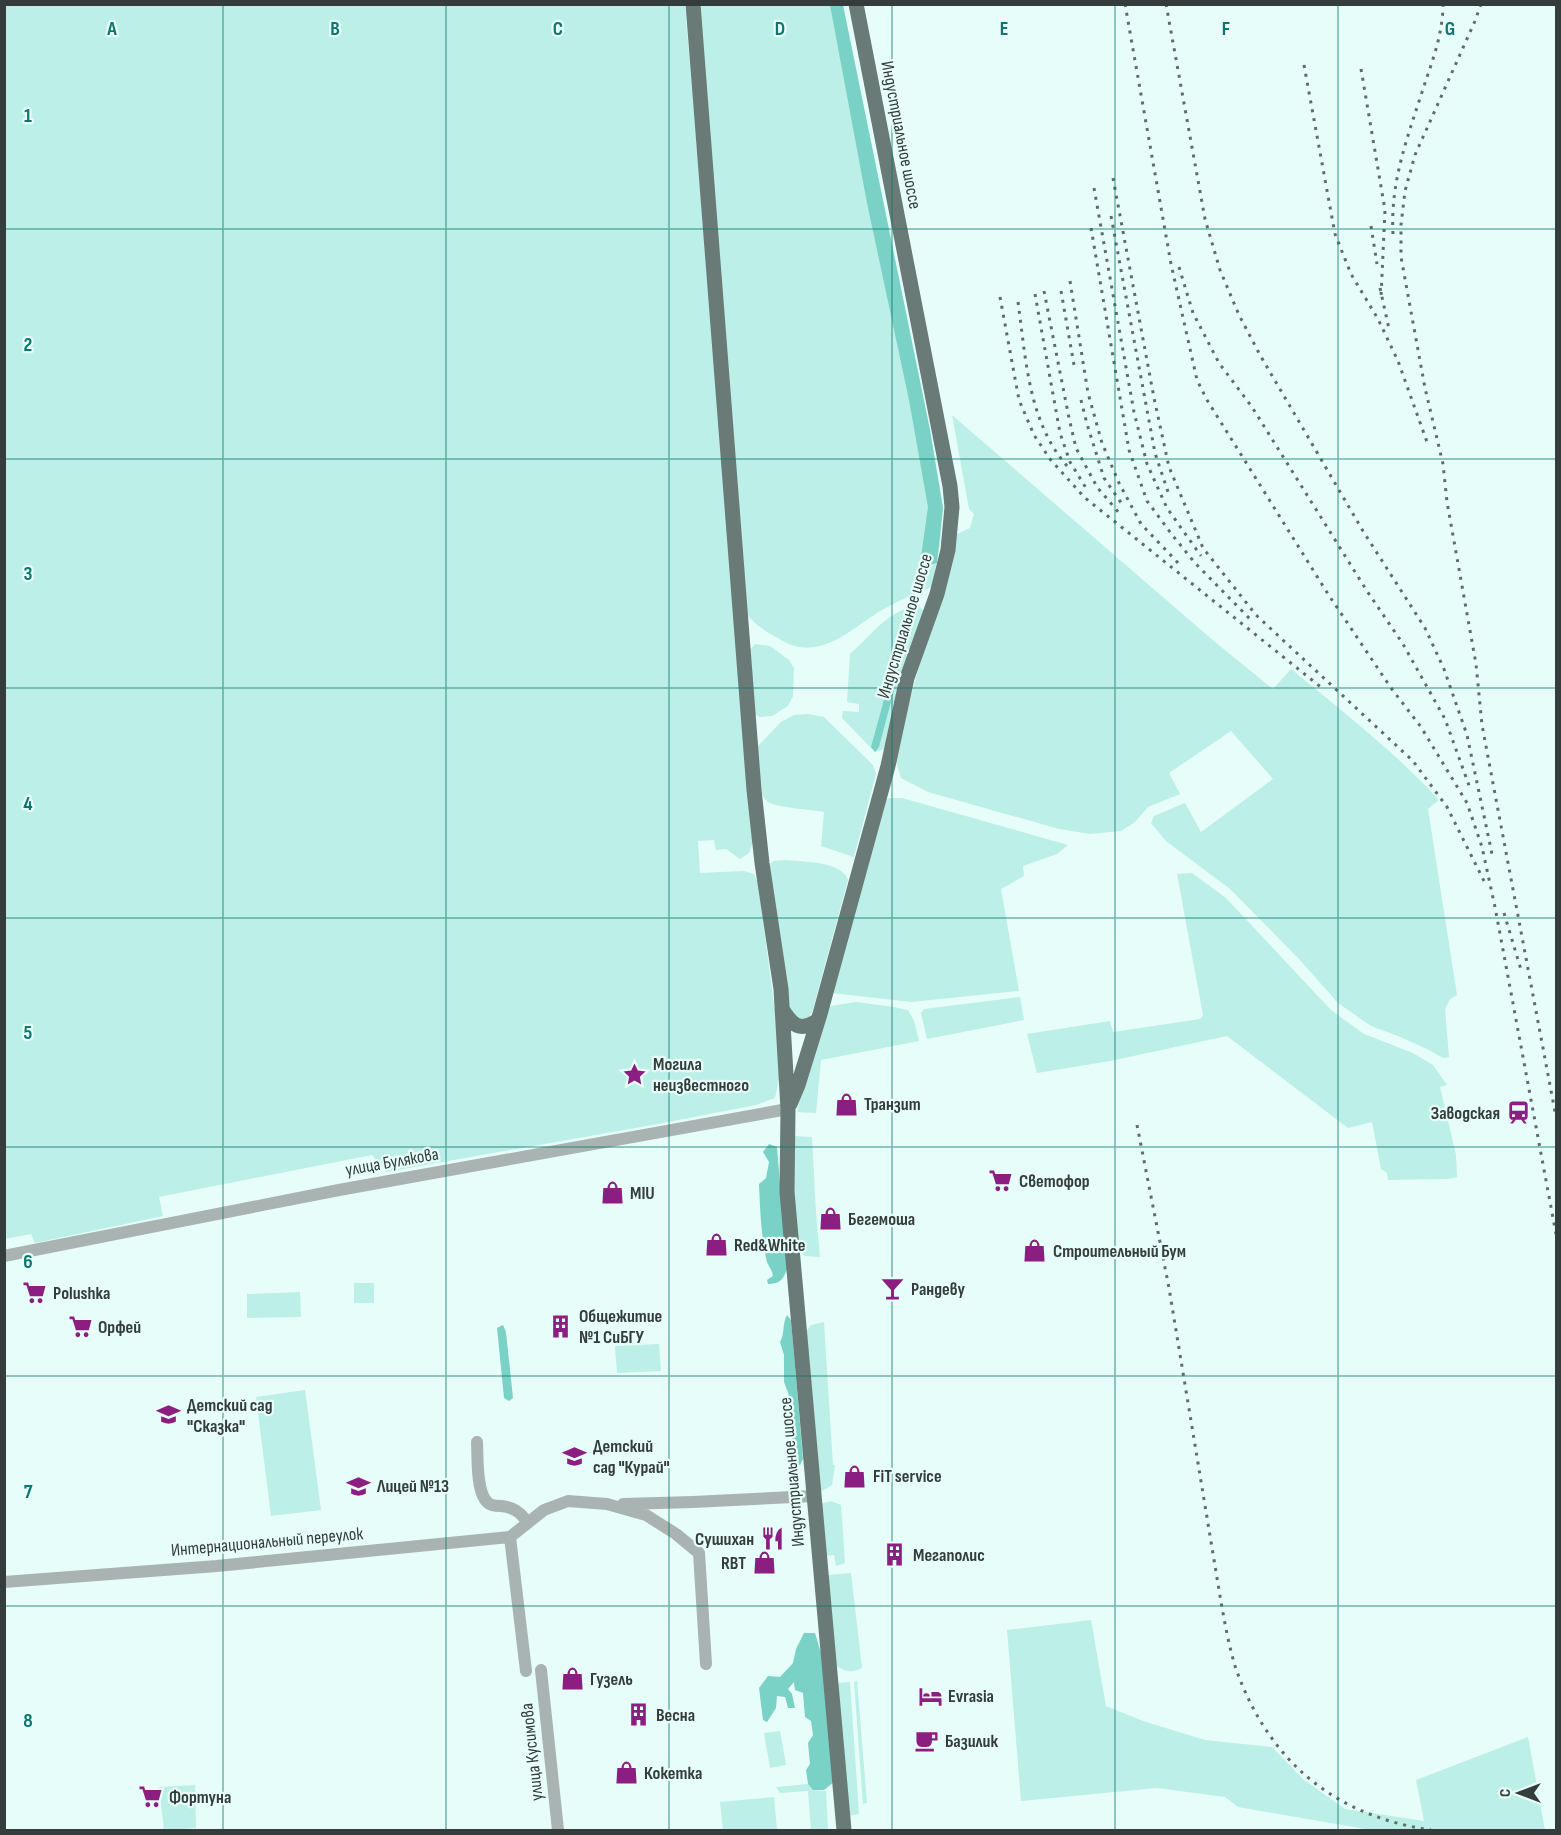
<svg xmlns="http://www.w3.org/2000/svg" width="1561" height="1835" viewBox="0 0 1561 1835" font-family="'Sofia Sans Condensed',sans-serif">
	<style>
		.green { fill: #bbefe7 }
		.forest { fill: #7ad2c6 }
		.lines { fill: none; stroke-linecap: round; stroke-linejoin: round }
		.minor { stroke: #a9b3b1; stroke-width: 12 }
		.major { stroke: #697a77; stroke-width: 15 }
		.rail { stroke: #606c69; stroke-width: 3; stroke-dasharray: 3 6; stroke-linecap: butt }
		.grid { fill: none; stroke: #0f766e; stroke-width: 1.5; stroke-opacity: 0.55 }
		.labels { text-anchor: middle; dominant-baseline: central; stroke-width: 4.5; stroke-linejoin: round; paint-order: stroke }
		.street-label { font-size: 18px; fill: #343d3b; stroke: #e7fdf9 }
		.poi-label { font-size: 18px; font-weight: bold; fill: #343d3b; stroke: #e7fdf9; text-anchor: start }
		.grid-label { font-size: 20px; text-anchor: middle; font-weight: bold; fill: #0f766e; stroke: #e7fdf9; stroke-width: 4.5; stroke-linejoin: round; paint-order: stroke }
	</style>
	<rect width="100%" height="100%" fill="#e7fdf9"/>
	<path class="green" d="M4 5H685L753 842 749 853 740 859 726 849 716 850 714 840 698 841 700 873 744 871 754 874 758 883 775 1012 780 1074 775 1098 756 1105 658 1124 386 1172 372 1155 159 1197 163 1216 35 1243 31 1234 5 1239Z
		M698 5H843L930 430 943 508 940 544 932 587C915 593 898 601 882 610 856 625 828 655 795 646 789 645 783 641 778 638 766 632 754 624 746 613Z
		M952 415 1215 642 1273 689 1291 669C1342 711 1394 751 1439 800L1428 809 1457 995 1450 999 1445 1009 1449 1057 1443 1058 1429 1050 1398 1036 1371 1026 1338 1003 1299 959 1230 889 1166 841 1151 823 1154 816 1185 803 1201 832 1273 779 1231 731 1169 773 1180 794 1148 807 1135 822 1121 831 1090 834 1059 829 928 792 901 778 894 755 957 534 970 528 974 514 969 509Z
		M919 606 924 611 884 749 875 752 842 718 843 711 859 712V704L847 702 850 654C871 636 889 608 919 606Z
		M755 644 770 646 789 660 794 668 793 696 788 706 772 716 760 717 752 713 748 652Z
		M808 714 824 717 873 765 876 774 854 857 821 846 824 812C813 810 775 807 768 802 756 793 757 762 756 748L781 722 794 715Z
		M889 798H902L1068 845 1057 854 1023 866 1024 876 1001 889 1019 991 911 1002 832 993 881 803Z
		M786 860C803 862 842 861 848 880L813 1009 807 1022 796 1021 787 1011 768 868 773 861Z
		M1192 873 1226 898 1331 1010 1364 1034 1413 1053 1433 1065 1447 1085 1440 1087 1456 1155 1457 1177 1448 1179 1388 1180 1387 1173 1381 1169 1372 1122 1348 1128 1227 1036 1110 1061 1037 1073 1027 1034 1110 1021 1113 1032 1200 1019 1203 1015 1177 874Z
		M1020 997 1024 1020 927 1039 921 1013 924 1009Z
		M856 1002 894 1007 908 1010 914 1021 919 1041 821 1060 816 1113 797 1112 804 1082 825 1014 831 1006Z
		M794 1136 812 1137 816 1213 820 1257 805 1256 798 1250 794 1198Z
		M354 1283H374V1303H354Z
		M300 1292 301 1317 247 1318V1294Z
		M824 1322 833 1465H835L832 1485 822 1491 818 1486 805 1333 811 1325Z
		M659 1344 661 1371 617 1373 615 1346Z
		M305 1390 321 1510 271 1516 256 1397Z
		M831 1501 841 1505 845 1563 836 1566 834 1555 825 1556 820 1504Z
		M851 1573 862 1668C852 1673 844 1672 836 1665L828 1575Z
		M1091 1620 1106 1706 1143 1721 1205 1740 1272 1747 1304 1780 1345 1809 1424 1821 1416 1780 1528 1737 1545 1830H1371L1238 1807 1225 1797 1157 1788 1021 1801 1007 1630Z
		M857 1681 867 1803 863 1804 854 1682Z
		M850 1682 859 1814 848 1816 837 1683Z
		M780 1731 786 1765 770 1768 764 1733Z
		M808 1784 813 1790 826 1791 828 1830H811L808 1791 780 1793 776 1787Z
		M195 1785 196 1828 164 1830 159 1787Z
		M774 1797 777 1830H723L720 1802Z"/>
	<path class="forest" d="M830 5H843L930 430 943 508 937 563 929 565 921 557 928 507 909 400 867 203Z
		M895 660H902L879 747 875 752 871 747Z
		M769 1144 777 1147 787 1269C783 1280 780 1284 768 1284L767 1280 773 1276C772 1269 767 1265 766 1258 761 1234 760 1209 759 1184L766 1178 769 1162 763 1152Z
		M787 1315 791 1320 803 1459 800 1465H793C788 1457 791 1450 794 1441L790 1437 789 1430 793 1425 794 1412 790 1407V1398L784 1382V1355L780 1342C785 1333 782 1324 787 1315Z
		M503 1325 506 1332 513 1398 509 1401 504 1398 497 1328Z
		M804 1633H815L821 1653 834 1782 824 1790H813L808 1784 806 1770 810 1764 808 1743 813 1735 811 1721 805 1717 803 1693 795 1690 794 1682 788 1689 792 1694 795 1708H788L785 1697 777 1696 776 1708 767 1722 763 1720 759 1688 768 1676 780 1677 793 1663 796 1649Z"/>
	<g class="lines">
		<path class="minor" d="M4 1256 339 1190 788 1109
			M477 1442C478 1457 475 1500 492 1505 495 1506 498 1506 501 1506 514 1507 521 1513 528 1523
			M623 1504 693 1502 814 1496
			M510 1537 526 1671
			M4 1582 217 1566 510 1537 544 1510 568 1501 607 1504 646 1515 676 1534 699 1553 706 1664
			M541 1670 558 1830"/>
		<path class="major" d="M693 4 754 790 762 863 781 989 788 1109 787 1192 844 1830
			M782 1009C792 1025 800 1033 818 1020
			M790 1104 798 1085 820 1014 888 766 907 678 937 594 948 550 952 507 950 486 856 4"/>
		<path class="rail" d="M1125 4 1171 264 1197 380 1207 400 1328 594 1391 688 1421 727 1467 803 1482 847 1495 907 1556 1234
			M1166 4 1205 219 1220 270 1239 315 1260 355 1363 531 1425 628 1444 669 1467 735 1492 854
			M1481 4 1475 21 1415 155 1405 191 1401 225V257L1425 388 1443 464 1447 502 1476 664 1482 725 1556 1117
			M1304 65 1335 234 1351 274 1378 319 1398 361 1427 442
			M1361 69 1385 210 1381 297
			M1113 178 1154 398 1169 467 1203 548 1256 615 1413 761 1447 807 1484 881
			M1094 188 1134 412 1147 464 1167 508 1201 556
			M1111 216 1155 453 1168 492
			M1371 226 1377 264
			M1091 228 1129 450 1147 501 1173 536 1195 563 1251 620
			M1393 234C1390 181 1408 136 1424 86 1433 59 1443 33 1443 4
			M1179 267 1193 313 1219 363 1252 407 1367 591 1403 644 1445 719 1471 791
			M1070 281 1088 393 1102 443 1119 483 1141 524 1181 566
			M1380 288 1389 329
			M1044 291 1069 418 1076 448 1097 487 1120 514
			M1061 291 1074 365
			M1035 294 1060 433 1070 462 1086 488
			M1000 297 1019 400 1034 435 1050 459 1084 497 1322 688
			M1018 302C1026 359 1028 421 1067 466
			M1081 400 1087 424 1104 478 1124 507
			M1504 913 1522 973
			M1137 1125 1169 1288 1221 1602C1225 1624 1229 1647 1236 1669 1269 1761 1334 1816 1431 1830"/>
	</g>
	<path class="grid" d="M223 4V1830M446 4V1830M669 4V1830M892 4V1830M1115 4V1830M1338 4V1830M4 229H1556M4 459H1556M4 688H1556M4 918H1556M4 1147H1556M4 1376H1556M4 1606H1556"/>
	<defs>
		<symbol id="sight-bare" viewBox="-9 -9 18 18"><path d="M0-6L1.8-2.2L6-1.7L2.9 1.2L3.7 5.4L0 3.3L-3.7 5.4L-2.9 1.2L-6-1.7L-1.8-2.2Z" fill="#8d1e81" stroke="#e7fdf9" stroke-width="2.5" paint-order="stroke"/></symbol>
		<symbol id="shop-bare" viewBox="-9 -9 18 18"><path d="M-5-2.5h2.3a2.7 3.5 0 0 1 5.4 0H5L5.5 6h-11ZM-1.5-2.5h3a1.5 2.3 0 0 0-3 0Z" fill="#8d1e81" stroke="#e7fdf9" stroke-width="2.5" paint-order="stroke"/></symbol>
		<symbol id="station-bare" viewBox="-9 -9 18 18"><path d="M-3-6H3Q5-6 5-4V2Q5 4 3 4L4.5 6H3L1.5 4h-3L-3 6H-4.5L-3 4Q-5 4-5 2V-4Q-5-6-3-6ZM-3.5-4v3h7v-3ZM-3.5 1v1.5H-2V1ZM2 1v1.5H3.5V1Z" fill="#8d1e81" stroke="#e7fdf9" stroke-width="2.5" paint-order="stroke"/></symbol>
		<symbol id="supermarket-bare" viewBox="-9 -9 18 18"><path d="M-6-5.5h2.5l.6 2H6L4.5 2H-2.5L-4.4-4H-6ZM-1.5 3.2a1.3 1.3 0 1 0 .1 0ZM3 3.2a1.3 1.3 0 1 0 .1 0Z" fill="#8d1e81" stroke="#e7fdf9" stroke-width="2.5" paint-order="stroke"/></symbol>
		<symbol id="bar-bare" viewBox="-9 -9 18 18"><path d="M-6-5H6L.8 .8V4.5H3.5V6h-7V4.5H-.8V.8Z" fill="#8d1e81" stroke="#e7fdf9" stroke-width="2.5" paint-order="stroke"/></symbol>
		<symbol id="building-bare" viewBox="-9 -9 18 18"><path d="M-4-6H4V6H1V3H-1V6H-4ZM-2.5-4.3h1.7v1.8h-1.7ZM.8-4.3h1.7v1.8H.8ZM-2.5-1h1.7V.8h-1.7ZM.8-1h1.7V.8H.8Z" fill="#8d1e81" stroke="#e7fdf9" stroke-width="2.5" paint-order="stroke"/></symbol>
		<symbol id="school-bare" viewBox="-9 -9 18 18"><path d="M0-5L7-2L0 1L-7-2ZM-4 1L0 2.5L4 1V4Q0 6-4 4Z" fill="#8d1e81" stroke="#e7fdf9" stroke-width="2.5" paint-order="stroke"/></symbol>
		<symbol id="restaurant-bare" viewBox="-9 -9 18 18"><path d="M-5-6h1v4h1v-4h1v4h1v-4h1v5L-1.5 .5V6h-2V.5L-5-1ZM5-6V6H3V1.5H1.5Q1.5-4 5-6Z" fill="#8d1e81" stroke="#e7fdf9" stroke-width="2.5" paint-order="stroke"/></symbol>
		<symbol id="hotel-bare" viewBox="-9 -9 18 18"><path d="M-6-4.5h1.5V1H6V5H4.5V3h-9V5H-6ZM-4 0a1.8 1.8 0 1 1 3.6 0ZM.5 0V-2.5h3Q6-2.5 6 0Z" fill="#8d1e81" stroke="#e7fdf9" stroke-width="2.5" paint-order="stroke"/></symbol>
		<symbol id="cafe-bare" viewBox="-9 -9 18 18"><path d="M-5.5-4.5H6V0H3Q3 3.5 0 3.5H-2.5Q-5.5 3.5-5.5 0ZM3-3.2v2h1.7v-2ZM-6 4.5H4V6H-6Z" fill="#8d1e81" stroke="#e7fdf9" stroke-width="2.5" paint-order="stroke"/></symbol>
	</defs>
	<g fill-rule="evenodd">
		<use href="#sight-bare" x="618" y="1058" width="33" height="33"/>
		<use href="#shop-bare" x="830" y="1088" width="33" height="33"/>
		<use href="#station-bare" x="1502" y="1096" width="33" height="33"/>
		<use href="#supermarket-bare" x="984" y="1164" width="33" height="33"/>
		<use href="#shop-bare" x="596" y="1176" width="33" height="33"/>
		<use href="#shop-bare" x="814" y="1202" width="33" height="33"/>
		<use href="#shop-bare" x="700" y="1228" width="33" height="33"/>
		<use href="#shop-bare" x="1018" y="1234" width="33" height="33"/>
		<use href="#bar-bare" x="876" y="1272" width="33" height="33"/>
		<use href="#supermarket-bare" x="18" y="1276" width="33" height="33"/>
		<use href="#building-bare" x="544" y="1310" width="33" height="33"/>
		<use href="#supermarket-bare" x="64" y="1310" width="33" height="33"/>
		<use href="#school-bare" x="152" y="1398" width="33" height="33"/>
		<use href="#school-bare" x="558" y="1440" width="33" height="33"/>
		<use href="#shop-bare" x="838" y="1460" width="33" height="33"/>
		<use href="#school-bare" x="342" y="1470" width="33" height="33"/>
		<use href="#restaurant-bare" x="756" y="1522" width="33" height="33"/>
		<use href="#building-bare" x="878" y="1538" width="33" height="33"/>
		<use href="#shop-bare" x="748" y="1546" width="33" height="33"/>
		<use href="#shop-bare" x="556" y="1662" width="33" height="33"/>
		<use href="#hotel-bare" x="914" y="1680" width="33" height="33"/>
		<use href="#building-bare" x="622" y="1698" width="33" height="33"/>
		<use href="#cafe-bare" x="910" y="1724" width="33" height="33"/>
		<use href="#shop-bare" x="610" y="1756" width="33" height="33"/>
		<use href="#supermarket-bare" x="134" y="1780" width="33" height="33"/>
	</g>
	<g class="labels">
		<g class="street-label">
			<text transform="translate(901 135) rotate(79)">Индустриальное шоссе</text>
			<text transform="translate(905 626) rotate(-73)">Индустриальное шоссе</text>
			<text transform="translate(392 1162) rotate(-10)">улица Булякова</text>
			<text transform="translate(792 1472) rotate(-95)">Индустриальное шоссе</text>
			<text transform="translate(267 1542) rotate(-5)">Интернациональный переулок</text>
			<text transform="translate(532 1752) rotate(-96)">улица Кусимова</text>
		</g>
		<g class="poi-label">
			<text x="653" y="1064">Могила<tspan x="653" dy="21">неизвестного</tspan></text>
			<text x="864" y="1104">Транзит</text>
			<text x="1500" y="1113" text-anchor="end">Заводская</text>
			<text x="1019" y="1181">Светофор</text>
			<text x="630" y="1193">MIU</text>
			<text x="848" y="1219">Бегемоша</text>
			<text x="734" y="1245">Red&amp;White</text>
			<text x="1053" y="1251">Строительный Бум</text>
			<text x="911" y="1289">Рандеву</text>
			<text x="53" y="1293">Polushka</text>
			<text x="579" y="1316">Общежитие<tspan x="579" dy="21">№1 СиБГУ</tspan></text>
			<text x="98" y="1327">Орфей</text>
			<text x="187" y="1405">Детский сад<tspan x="187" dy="21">"Сказка"</tspan></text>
			<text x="593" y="1446">Детский<tspan x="593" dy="21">сад "Курай"</tspan></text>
			<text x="873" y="1476">FiT service</text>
			<text x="377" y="1486">Лицей №13</text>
			<text x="754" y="1539" text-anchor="end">Сушихан</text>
			<text x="913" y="1555">Мегаполис</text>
			<text x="746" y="1563" text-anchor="end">RBT</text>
			<text x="590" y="1679">Гузель</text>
			<text x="948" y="1696">Evrasia</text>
			<text x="656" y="1715">Весна</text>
			<text x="945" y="1741">Базилик</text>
			<text x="644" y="1773">Кокетка</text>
			<text x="169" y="1797">Фортуна</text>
		</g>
	</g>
	<g class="grid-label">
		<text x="112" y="35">A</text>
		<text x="335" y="35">B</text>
		<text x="558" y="35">C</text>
		<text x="780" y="35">D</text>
		<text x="1004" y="35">E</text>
		<text x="1226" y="35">F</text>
		<text x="1450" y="35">G</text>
		<text x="28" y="122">1</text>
		<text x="28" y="351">2</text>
		<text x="28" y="580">3</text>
		<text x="28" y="810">4</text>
		<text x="28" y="1039">5</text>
		<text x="28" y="1268">6</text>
		<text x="28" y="1498">7</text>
		<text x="28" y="1727">8</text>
	</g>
	<rect width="1561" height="1835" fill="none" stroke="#343d3b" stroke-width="12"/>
	<g transform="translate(1519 1793) rotate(270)" stroke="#e7fdf9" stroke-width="4.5" paint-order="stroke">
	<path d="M0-4.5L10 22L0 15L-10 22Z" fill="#343d3b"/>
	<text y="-9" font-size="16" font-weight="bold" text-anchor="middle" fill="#343d3b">С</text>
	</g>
</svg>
